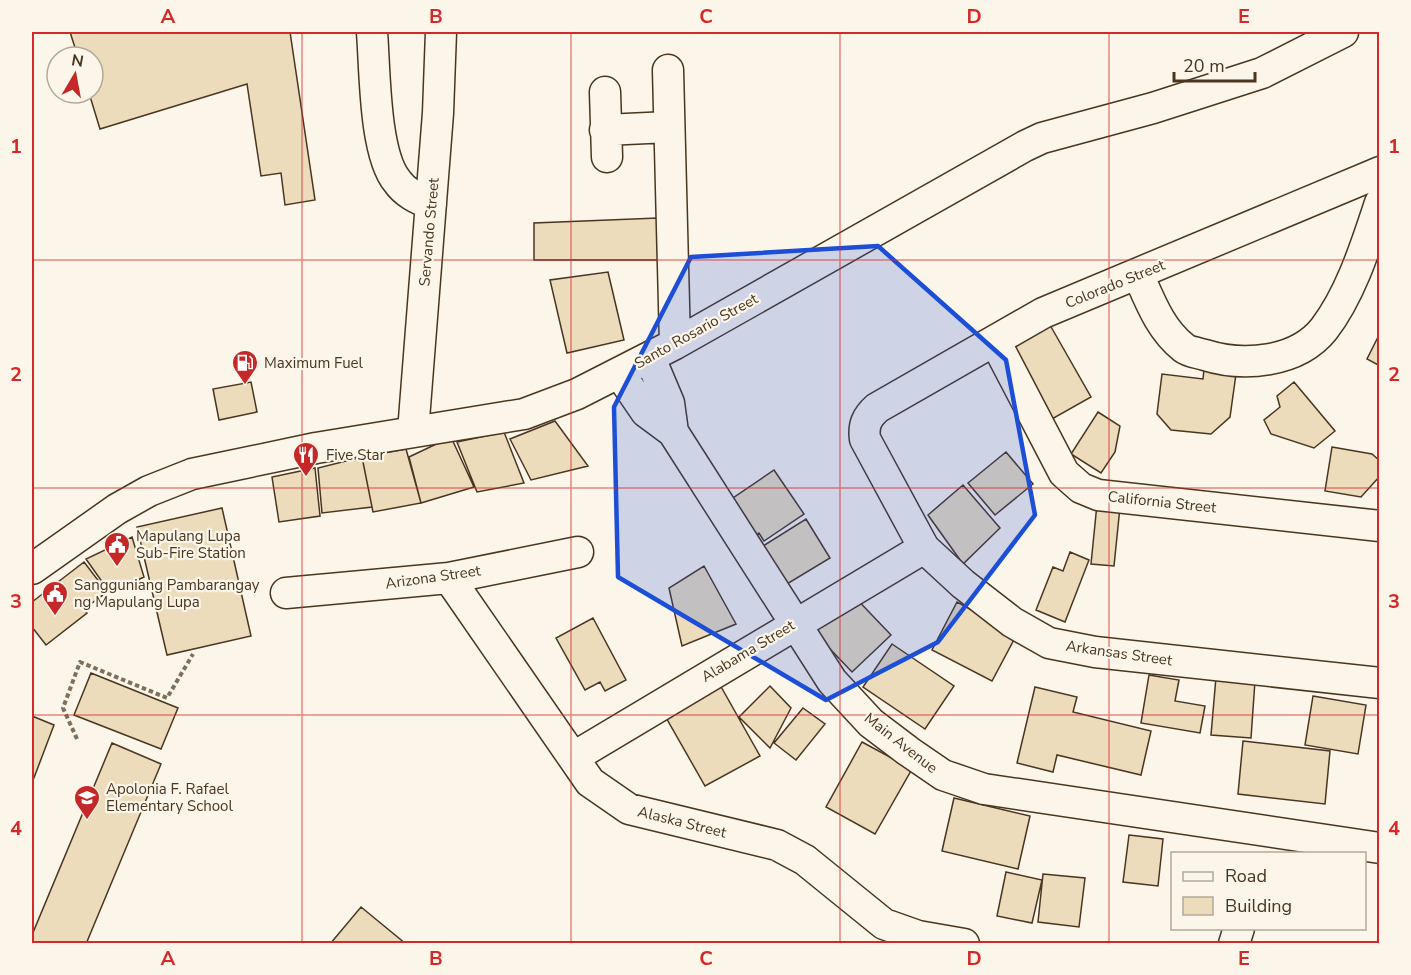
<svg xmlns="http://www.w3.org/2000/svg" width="1411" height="975" viewBox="0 0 1411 975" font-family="'Nunito Sans',sans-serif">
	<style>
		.building { fill: #ecdcbc; stroke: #4a3520; stroke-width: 1.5 }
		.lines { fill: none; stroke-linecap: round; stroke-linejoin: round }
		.minor-casing { stroke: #4a3520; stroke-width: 33 }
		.path { stroke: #7f6f5c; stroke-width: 4; stroke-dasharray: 4.5 3; stroke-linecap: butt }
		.minor { stroke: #fbf6e9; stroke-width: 30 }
		.marked { fill: #1d4ed8; fill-opacity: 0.2; stroke: #1d4ed8; stroke-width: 4.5; stroke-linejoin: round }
		.grid { fill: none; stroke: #d62828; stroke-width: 1.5; stroke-opacity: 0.55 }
		.labels { text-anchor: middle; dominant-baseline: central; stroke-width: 4.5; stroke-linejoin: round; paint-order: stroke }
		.street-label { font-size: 15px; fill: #4a3520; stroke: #fbf6e9 }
		.poi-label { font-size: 15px; fill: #4a3520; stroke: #fbf6e9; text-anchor: start }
		.neatline { fill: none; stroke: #d62828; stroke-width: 2 }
		.grid-label { font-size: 20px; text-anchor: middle; font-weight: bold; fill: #d62828 }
	</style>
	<rect width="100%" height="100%" fill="#fbf6e9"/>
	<path class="building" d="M70 32H290L315 200 285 205 281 173 261 176 247 84 100 129 89 93H93V57H78Z
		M658 218 661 260H534V223Z
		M608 272 624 340 567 353 550 280Z
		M1050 325 1091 397 1052 419 1011 347Z
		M1380 333V366L1367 359Z
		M1205 360 1236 374 1230 417 1211 434 1171 430 1157 414 1162 374 1203 379Z
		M251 382 257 412 219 420 213 389Z
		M1294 382 1335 431 1314 448 1271 434 1264 420 1280 407 1277 396Z
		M1098 412 1120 426 1115 452 1101 473 1071 454Z
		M555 421 588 466 531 480 510 439Z
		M504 432 524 483 477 492 457 442Z
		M451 437 474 487 421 503 409 457Z
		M1332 447 1372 454 1380 461V476L1361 497 1325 491Z
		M406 449 421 503 373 512 362 457Z
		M1006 452 1033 484 995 515 968 483Z
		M362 457 372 507 322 513 318 468Z
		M315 468 320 516 279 522 272 477Z
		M774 470 804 514 764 541 759 533 752 538 744 526 747 519 733 498Z
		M963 485 1000 528 963 564 928 515Z
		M1097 504 1120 507 1114 566 1091 564Z
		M222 508 251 636 167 655 137 527Z
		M806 519 830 558 787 584 763 546Z
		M132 537 144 577 110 593 86 559Z
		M1070 552 1089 560 1065 622 1036 610 1053 567 1063 571Z
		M84 562 107 592 84 609 87 613 46 645 32 627V602Z
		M704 566 736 624 682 646 669 588Z
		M849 591 891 635 852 672 810 628Z
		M957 602 1017 634 992 681 932 650Z
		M593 618 626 680 605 691 600 682 585 690 556 638Z
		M892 644 954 686 925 729 863 687Z
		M91 673 178 708 161 749 74 715Z
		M1149 675 1179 680 1175 701 1205 706 1200 733 1141 723Z
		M715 676 760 756 705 786 660 707Z
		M1216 677 1255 681 1251 738 1211 735Z
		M770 686 791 708 770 748 739 717Z
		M1035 687 1077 697 1073 712 1151 731 1141 775 1057 755 1053 772 1017 763Z
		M1313 696 1366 705 1358 754 1305 745Z
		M803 708 825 724 796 760 774 743Z
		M32 716 54 725 32 783Z
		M1243 741 1330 751 1325 804 1238 794Z
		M862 742 912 769 875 834 826 807Z
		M112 743 161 764 86 944H32V935Z
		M954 798 1030 816 1018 869 942 851Z
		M1129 835 1163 839 1158 886 1123 882Z
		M1006 872 1042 880 1032 923 997 916Z
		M1043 874 1085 878 1079 927 1038 922Z
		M361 907 406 944H330Z"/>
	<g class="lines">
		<defs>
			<path id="minor" d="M372 32C375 69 374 153 397 181 405 193 418 199 431 204
				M668 70 675 344
				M605 92 607 157
				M605 130 669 127
				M1380 172 1043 313 877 408C867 417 863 425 865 439L924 548 963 584 1012 622 1049 643 1095 652 1380 683
				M1138 274C1150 301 1160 329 1184 348 1189 352 1199 353 1205 355 1243 367 1297 363 1324 329 1351 294 1366 245 1380 203
				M995 341 1064 473 1081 488 1098 495 1380 526
				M650 358 669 403 673 432 832 681 871 723 908 751 943 775 984 789 1380 848
				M620 374 646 412 673 432
				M413 432 438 113 441 32
				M32 569 117 509 149 491 192 474 316 448 524 414 577 394 675 344 1025 146 1042 138 1153 108 1262 73 1343 32
				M449 578 590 782 629 809 777 845 805 860 884 924 918 936 964 944
				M286 593 449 578 578 552
				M574 757 924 548
				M1234 944 1239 928"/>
		</defs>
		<use href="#minor" class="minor-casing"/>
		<path class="path" d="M77 739 63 708 80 662 167 698 193 654"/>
		<use href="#minor" class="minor"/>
	</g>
	<path class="marked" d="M878 246 1006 360 1035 515 938 642 826 700 618 577 614 407 691 257Z"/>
	<path class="grid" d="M302 32V944M571 32V944M840 32V944M1109 32V944M32 260H1380M32 488H1380M32 715H1380"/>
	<defs>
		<symbol id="fuel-pin" viewBox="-11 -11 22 30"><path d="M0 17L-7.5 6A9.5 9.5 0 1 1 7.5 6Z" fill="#c62828" stroke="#fbf6e9"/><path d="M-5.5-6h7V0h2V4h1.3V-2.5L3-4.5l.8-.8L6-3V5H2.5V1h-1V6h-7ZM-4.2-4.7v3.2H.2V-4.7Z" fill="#fff"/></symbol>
		<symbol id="restaurant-pin" viewBox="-11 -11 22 30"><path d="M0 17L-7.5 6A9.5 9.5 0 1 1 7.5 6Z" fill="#c62828" stroke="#fbf6e9"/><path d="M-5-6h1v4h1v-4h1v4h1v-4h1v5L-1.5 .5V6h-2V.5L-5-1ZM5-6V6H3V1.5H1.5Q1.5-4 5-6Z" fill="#fff"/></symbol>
		<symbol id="civic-pin" viewBox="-11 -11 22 30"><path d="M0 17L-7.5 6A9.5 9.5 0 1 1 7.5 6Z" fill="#c62828" stroke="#fbf6e9"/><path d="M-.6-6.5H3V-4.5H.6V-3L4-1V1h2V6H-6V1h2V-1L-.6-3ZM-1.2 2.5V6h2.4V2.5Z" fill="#fff"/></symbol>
		<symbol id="school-pin" viewBox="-11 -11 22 30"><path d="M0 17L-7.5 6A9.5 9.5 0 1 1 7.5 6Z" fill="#c62828" stroke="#fbf6e9"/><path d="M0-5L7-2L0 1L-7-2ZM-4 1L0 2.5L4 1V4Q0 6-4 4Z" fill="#fff"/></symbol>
	</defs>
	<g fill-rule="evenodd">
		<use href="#fuel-pin" x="230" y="348" width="30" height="40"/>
		<use href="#restaurant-pin" x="291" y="440" width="30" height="40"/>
		<use href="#civic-pin" x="102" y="530" width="30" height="40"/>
		<use href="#civic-pin" x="40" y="579" width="30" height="40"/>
		<use href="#school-pin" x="72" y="783" width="30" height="40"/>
	</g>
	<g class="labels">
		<g class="street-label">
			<text transform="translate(429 232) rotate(-85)">Servando Street</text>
			<text transform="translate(1115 284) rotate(-22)">Colorado Street</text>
			<text transform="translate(696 331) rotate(-29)">Santo Rosario Street</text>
			<text transform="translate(1162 502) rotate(6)">California Street</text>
			<text transform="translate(433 577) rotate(-8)">Arizona Street</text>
			<text transform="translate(748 651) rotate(-31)">Alabama Street</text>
			<text transform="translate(1119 653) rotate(8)">Arkansas Street</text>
			<text transform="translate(901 743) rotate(38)">Main Avenue</text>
			<text transform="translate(682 822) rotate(14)">Alaska Street</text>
		</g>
		<g class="poi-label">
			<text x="264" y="363">Maximum Fuel</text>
			<text x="326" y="455">Five Star</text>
			<text x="136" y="536">Mapulang Lupa<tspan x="136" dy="17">Sub-Fire Station</tspan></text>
			<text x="74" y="585">Sangguniang Pambarangay<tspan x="74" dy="17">ng Mapulang Lupa</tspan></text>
			<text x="106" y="789">Apolonia F. Rafael<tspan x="106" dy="17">Elementary School</tspan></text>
		</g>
	</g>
	<rect width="1411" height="975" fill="none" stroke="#fbf6e9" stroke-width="66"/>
	<rect x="1171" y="852" width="195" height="78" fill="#fbf6e9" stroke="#b4a999" stroke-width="1.5"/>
	<rect x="1183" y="872" width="30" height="9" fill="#fbf6e9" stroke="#b4a999" stroke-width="1.5"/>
	<text x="1225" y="882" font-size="18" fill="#4a3520">Road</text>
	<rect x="1183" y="897" width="30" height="18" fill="#ecdcbc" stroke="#b4a999" stroke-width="1.5"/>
	<text x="1225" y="912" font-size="18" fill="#4a3520">Building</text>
	<g transform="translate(75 75) rotate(10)"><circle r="28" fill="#fbf6e9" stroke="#b4a999" stroke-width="1.5"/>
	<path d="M0-4.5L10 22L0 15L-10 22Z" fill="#c62828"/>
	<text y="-9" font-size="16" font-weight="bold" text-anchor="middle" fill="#4a3520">N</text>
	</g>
	<path d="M1174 72v9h81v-9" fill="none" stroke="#4a3520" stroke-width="3"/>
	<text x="1183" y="72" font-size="18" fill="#4a3520" stroke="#fbf6e9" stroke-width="4.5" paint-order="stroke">20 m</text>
	<rect x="33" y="33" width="1345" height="909" class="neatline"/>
	<g class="grid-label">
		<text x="168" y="23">A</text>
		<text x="436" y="23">B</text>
		<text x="706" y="23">C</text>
		<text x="974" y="23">D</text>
		<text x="1244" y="23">E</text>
		<text x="16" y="153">1</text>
		<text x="1394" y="153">1</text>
		<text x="16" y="381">2</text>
		<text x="1394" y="381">2</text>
		<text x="16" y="608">3</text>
		<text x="1394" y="608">3</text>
		<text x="16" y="835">4</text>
		<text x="1394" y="835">4</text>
		<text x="168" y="965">A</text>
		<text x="436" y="965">B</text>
		<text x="706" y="965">C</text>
		<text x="974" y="965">D</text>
		<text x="1244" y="965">E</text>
	</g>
</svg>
